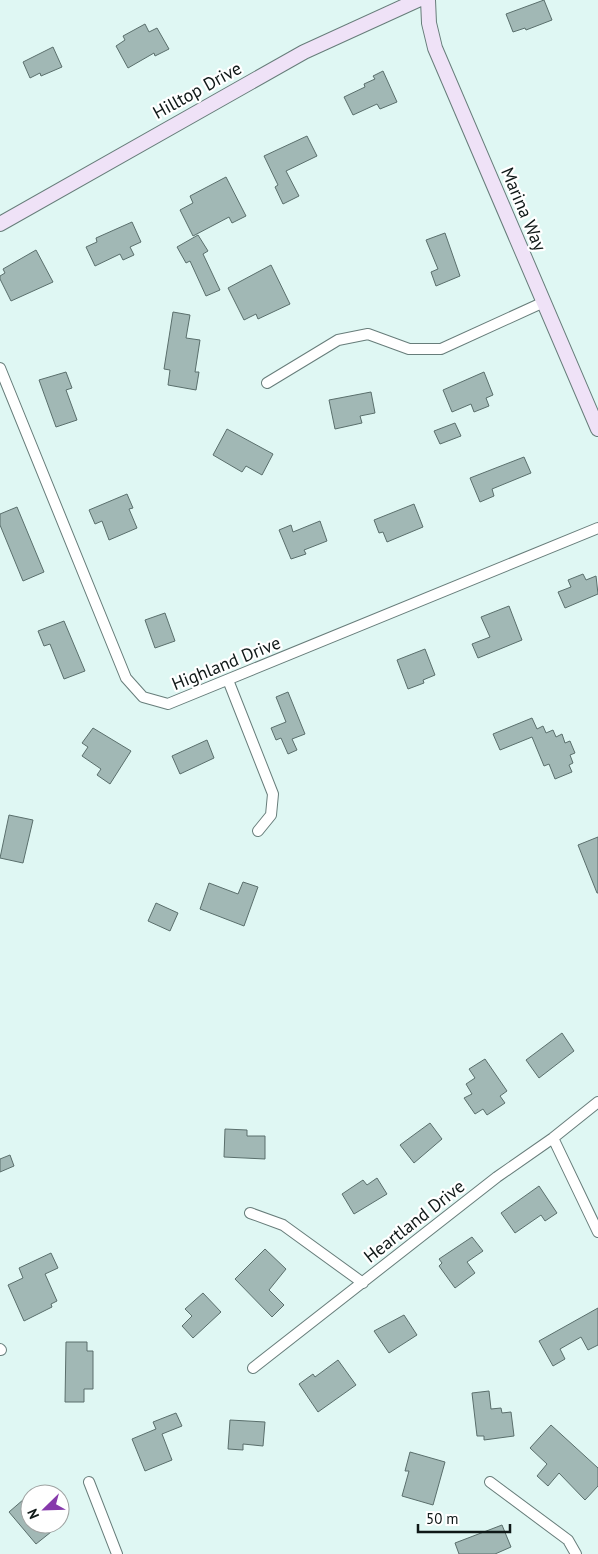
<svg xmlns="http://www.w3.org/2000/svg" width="598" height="1554" viewBox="0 0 598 1554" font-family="'PT Sans',sans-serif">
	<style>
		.building { fill: #a1b8b5; stroke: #5a6f6c }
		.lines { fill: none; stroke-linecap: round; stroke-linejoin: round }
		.street-casing { stroke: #677d7a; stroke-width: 12 }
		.secondary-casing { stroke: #677d7a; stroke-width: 16 }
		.street { stroke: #fff; stroke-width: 10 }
		.secondary { stroke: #efe2f7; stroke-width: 14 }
		.labels { text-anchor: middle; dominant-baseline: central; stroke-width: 4.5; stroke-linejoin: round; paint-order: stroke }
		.street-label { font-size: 18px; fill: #0f1817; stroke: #fff }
	</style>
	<rect width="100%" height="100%" fill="#dff7f3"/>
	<path class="building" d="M544 0 552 20 526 30 525 28 513 32 506 14Z
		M145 24 149 32 157 28 169 49 155 56 154 53 128 68 116 46 125 40 123 36Z
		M53 47 62 67 41 76 40 73 30 78 23 62Z
		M383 71 397 102 380 109 377 104 353 115 344 97 365 87 364 84 375 79 373 76Z
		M307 136 317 156 286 171 299 196 283 204 275 187 278 185 264 156Z
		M226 177 246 216 232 223 229 217 193 236 180 210 193 203 190 196Z
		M132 222 141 242 130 247 134 255 123 260 120 254 95 266 86 247 97 242 96 238Z
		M445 233 460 276 436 286 431 272 438 269 426 240Z
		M198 235 208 251 203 254 220 290 206 296 190 261 186 263 177 247Z
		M36 250 53 282 11 301 0 279V276L5 273 3 269Z
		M271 265 290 304 258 319 256 314 244 320 228 288Z
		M173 312 190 315 186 338 200 340 195 372H199L196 390 168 385 170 370 164 369Z
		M66 372 72 388 66 390 77 420 56 427 39 380Z
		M484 372 493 395 486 398 489 406 474 412 471 404 452 412 443 390Z
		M371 392 375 413 360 416 362 423 335 429 329 400Z
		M455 423 461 436 440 444 434 431Z
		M227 429 273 454 262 475 246 466 242 472 213 455Z
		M524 457 531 473 492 489 494 496 480 502 470 478Z
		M127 494 133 508 129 509 137 528 109 540 102 521 95 524 89 510Z
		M414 504 423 527 387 542 383 532 379 533 374 520Z
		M17 507 44 572 23 581 0 525V514Z
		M320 521 327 541 304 550 306 554 291 559 279 530 291 525 293 532Z
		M583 574 586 580 596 576 598 594 565 608 558 592 571 587 568 580Z
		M509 606 522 640 478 658 472 644 490 637 481 617Z
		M165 613 175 641 155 648 145 620Z
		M64 621 85 671 64 679 50 644 44 646 38 631Z
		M425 649 435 675 423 680 424 683 408 689 397 660Z
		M288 692 305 734 292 739 297 750 288 754 281 738 276 740 271 728 286 722 276 697Z
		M532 718 537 729 543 726 546 733 553 730 556 737 562 734 565 743 570 741 575 753 570 755 573 763 569 765 572 772 555 779 549 764 544 766 532 737 500 750 493 734Z
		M93 728 131 751 110 784 97 775 101 769 82 756 88 747 82 743Z
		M207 740 214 758 180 774 172 756Z
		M9 815 33 820 23 863 0 858Z
		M598 837V893H597L578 845Z
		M243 882 258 887 244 926 200 909 209 883 238 894Z
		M156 903 178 913 170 931 148 921Z
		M562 1033 574 1051 539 1078 526 1060Z
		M485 1059 507 1091 500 1096 505 1103 487 1115 483 1109 475 1114 464 1098 472 1094 466 1084 475 1078 469 1069Z
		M430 1123 442 1139 414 1163 400 1145Z
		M225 1129 247 1130V1136H265V1159L224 1157Z
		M10 1155 14 1166 0 1172V1159Z
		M377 1178 387 1194 354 1214 342 1194 363 1180 367 1185Z
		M539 1186 557 1213 545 1221 541 1215 515 1233 501 1213Z
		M472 1237 483 1251 467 1262 475 1273 455 1288 439 1266 442 1263 439 1259Z
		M265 1249 286 1269 269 1290 284 1305 272 1317 235 1279Z
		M51 1253 58 1268 45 1274 57 1301 51 1304 52 1307 24 1321 8 1285 23 1278 19 1268Z
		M203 1293 221 1312 193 1338 182 1326 192 1316 185 1309Z
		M598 1308V1345L588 1350 581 1337 560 1349 565 1359 553 1366 539 1341Z
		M404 1315 417 1335 389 1353 374 1331Z
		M66 1342H87V1351H93V1389H84V1402H65Z
		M338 1360 356 1385 318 1412 299 1384 313 1374 315 1377Z
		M489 1391 491 1409 501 1408 502 1413 511 1412 514 1436 484 1440V1436H477L472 1393Z
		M176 1413 182 1426 162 1434 172 1460 145 1471 132 1439 156 1429 153 1422Z
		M230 1420 265 1422 263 1446 243 1444V1450L228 1449Z
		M551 1425 598 1468V1486L585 1500 559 1473 548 1486 537 1476 547 1464 530 1448Z
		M410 1452 445 1462 433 1505 402 1496 409 1471H405Z
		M24 1499 30 1507V1524H44L51 1532 36 1544 9 1512Z
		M502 1525 511 1547 495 1554H459L455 1543Z"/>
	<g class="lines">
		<defs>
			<path id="street" d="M0 368 126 678 143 697 168 704 598 528
				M267 383 338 340 368 334 409 349H441L544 302
				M228 680 273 794 271 815 258 831
				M553 1138 598 1232
				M250 1213 283 1225 363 1283
				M0 1349 1 1350
				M253 1368 497 1177 553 1138 598 1102
				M89 1482 117 1554
				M490 1482 568 1540 576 1554"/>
			<path id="secondary" d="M428 0 429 23 435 48 598 429
				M0 224 304 52 418 0"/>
		</defs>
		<use href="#street" class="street-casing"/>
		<use href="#secondary" class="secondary-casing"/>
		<use href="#street" class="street"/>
		<use href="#secondary" class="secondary"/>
	</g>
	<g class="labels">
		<g class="street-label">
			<text transform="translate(197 90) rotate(-29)">Hilltop Drive</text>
			<text transform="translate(524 209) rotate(67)">Marina Way</text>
			<text transform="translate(226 663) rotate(-22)">Highland Drive</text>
			<text transform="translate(414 1221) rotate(-38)">Heartland Drive</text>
		</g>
	</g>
	<g transform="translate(45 1509) rotate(247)"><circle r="24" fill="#ffffff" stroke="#9fa3a2"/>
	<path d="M0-4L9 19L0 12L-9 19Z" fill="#863aab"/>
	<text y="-8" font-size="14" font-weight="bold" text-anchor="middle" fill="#0f1817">N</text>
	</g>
	<path d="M418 1524v8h92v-8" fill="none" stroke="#0f1817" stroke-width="2.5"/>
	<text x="426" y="1524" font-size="15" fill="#0f1817" stroke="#ffffff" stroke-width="4" paint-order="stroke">50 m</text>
</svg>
